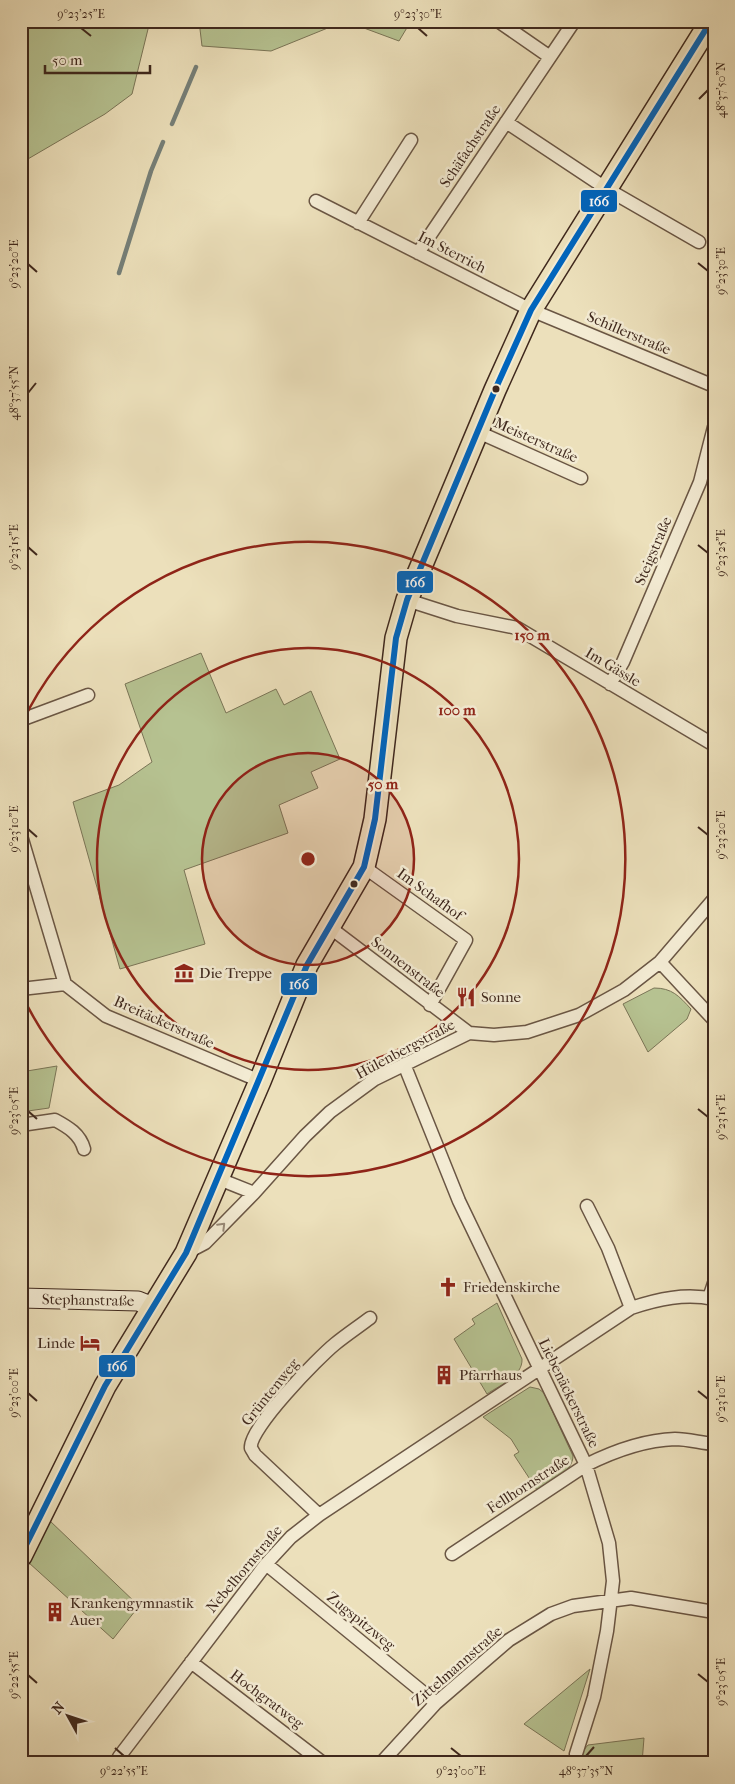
<svg xmlns="http://www.w3.org/2000/svg" width="735" height="1784" viewBox="0 0 735 1784" font-family="'IM FELL French Canon',serif">
	<style>
		.green { fill: #b6c291; stroke: #7a7557 }
		.lines { fill: none; stroke-linecap: round; stroke-linejoin: round }
		.stream { stroke: #768079; stroke-width: 4.5 }
		.street-casing { stroke: #6a5644; stroke-width: 15 }
		.secondary-casing { stroke: #3f281d; stroke-width: 21 }
		.primary-casing { stroke: #3f281d; stroke-width: 24 }
		.street { stroke: #f3ebd3; stroke-width: 12 }
		.secondary { stroke: #f3ebd3; stroke-width: 19 }
		.primary { stroke: #ece0bb; stroke-width: 21 }
		.bus-1-casing { stroke: #f3ebd3; stroke-width: 10 }
		.bus-1 { stroke: #0065bd; stroke-width: 6 }
		.oneway { stroke: #998a78 }
		.ticks { fill: none; stroke: #3f281d; stroke-width: 2 }
		.ring { fill: none; stroke: #8f2418; stroke-width: 2.5 }
		.bus-dot { fill: #3f281d; stroke: #f3ebd3; stroke-width: 2 }
		.labels { text-anchor: middle; dominant-baseline: central; stroke-width: 5; stroke-linejoin: round; paint-order: stroke }
		.street-label { font-size: 15px; fill: #3f281d; stroke: #f3ebd3 }
		.poi-label { font-size: 15px; fill: #3f281d; stroke: #f3ebd3; text-anchor: start }
		.centre { fill: #8f2418; stroke: #f3ebd3; stroke-width: 2.5 }
		.ring-label { font-size: 15px; text-anchor: middle; font-weight: bold; fill: #8f2418; stroke: #f3ebd3; stroke-width: 5; stroke-linejoin: round; paint-order: stroke }
		.line-badge { stroke: #f3ebd3; stroke-width: 2 }
		.badge-label { font-size: 14px; text-anchor: middle; font-weight: bold; fill: #fff }
		.neatline { fill: none; stroke: #3f281d; stroke-width: 2 }
		.ticks-label { font-size: 12px; text-anchor: middle; fill: #3f281d }
	</style>
	<rect width="100%" height="100%" fill="#ece0bb"/>
	<filter id="stains"><feTurbulence type="fractalNoise" baseFrequency=".004" numOctaves="4"/><feColorMatrix values="0 0 0 0 .2 0 0 0 0 .09 0 0 0 0 .02 0 0 0 .5 -.17"/></filter>
	<radialGradient id="worn" r=".72"><stop offset=".6" stop-color="#630" stop-opacity="0"/><stop offset="1" stop-color="#630" stop-opacity=".3"/></radialGradient>
	<path class="green" d="M21 21H150L132 94 105 114 21 163Z
		M199 21H345L271 51 202 46Z
		M345 21H411L399 41Z
		M201 653 226 713 276 689 284 705 311 691 340 759 311 772 318 788 279 805 288 833 184 870 205 944 120 969 73 802 119 785 152 762 125 684Z
		M654 988C672 988 679 996 691 1009L687 1019 648 1052 623 1004Z
		M57 1066 49 1108 21 1112V1072Z
		M497 1303 522 1359C523 1376 500 1385 487 1394L454 1339 475 1324 472 1319Z
		M530 1387 539 1389 544 1393 573 1456C573 1472 550 1482 537 1490L514 1455 519 1452 511 1439 483 1417Z
		M49 1520 139 1606 113 1639 28 1562Z
		M590 1669 564 1751 524 1724Z
		M644 1738 642 1763H573L588 1745Z"/>
	<g class="lines">
		<path class="stream" d="M172 124 196 67
			M119 273 151 171 163 142"/>
		<defs>
			<path id="street" d="M498 21 550 57
				M506 122 607 189 699 242
				M316 201 531 310 714 386
				M358 223 411 140
				M418 253 573 23
				M478 432 581 478
				M407 600 457 616 517 628 714 745
				M610 684 623 662 700 482 714 427
				M21 720 88 695
				M21 836 65 984 106 1016 260 1081
				M364 867 466 940 430 1005
				M328 926 469 1033
				M660 962 714 1020
				M21 989 65 984
				M404 1064 459 1201 586 1465 609 1543 613 1581 607 1631 594 1697 576 1754
				M21 1125 55 1120C68 1127 80 1134 84 1149
				M219 1179 254 1193
				M587 1206 608 1248 631 1308
				M186 1253 205 1243 254 1193 305 1136 330 1112 375 1079 469 1033 494 1035 527 1032 579 1015 624 990 660 962 714 899
				M709 1298 714 1283
				M319 1515 255 1455C254 1453 252 1450 251 1448 248 1429 319 1357 335 1344 346 1335 358 1327 370 1318
				M452 1554 586 1465C614 1451 644 1440 675 1439 688 1439 701 1443 714 1444
				M266 1564 436 1703
				M191 1662 323 1763
				M126 1763 119 1757 266 1564 291 1537 319 1515 631 1308C658 1299 685 1293 714 1299
				M381 1763 436 1703 509 1640 551 1614 573 1606 631 1598 714 1612"/>
			<path id="secondary" d="M21 1298 138 1301 153 1307"/>
			<path id="primary" d="M21 1556 105 1386 186 1253 260 1081 307 965 364 867 375 819 396 638 407 600 495 390 531 310 711 21"/>
		</defs>
		<use href="#street" class="street-casing"/>
		<use href="#secondary" class="secondary-casing"/>
		<use href="#primary" class="primary-casing"/>
		<use href="#street" class="street"/>
		<use href="#secondary" class="secondary"/>
		<use href="#primary" class="primary"/>
		<defs>
			<path id="bus-1" d="M21 1555 105 1386 186 1253 307 965 364 867 375 819 396 638 407 600 495 390 531 310 711 21"/>
		</defs>
		<use href="#bus-1" class="bus-1-casing"/>
		<use href="#bus-1" class="bus-1"/>
	</g>
	<defs><path id="oneway-chevron" d="M-2-3.5L2.5 0L-2 3.5" fill="none" stroke-width="1.6" stroke-linecap="round" stroke-linejoin="round" transform="scale(1.25)"/></defs>
	<use class="oneway" href="#oneway-chevron" transform="translate(222 1226) rotate(-45)"/>
	<path class="ticks" d="M81 28 91 36M418 28 427 36M699 99 708 90M698 263 708 271M28 264 37 272M28 393 36 383M698 545 708 553M28 547 37 555M698 827 708 835M28 829 37 837M698 1109 708 1117M28 1111 37 1119M698 1391 708 1399M28 1393 37 1401M698 1674 708 1682M28 1675 37 1683M115 1748 124 1756M451 1748 461 1756M586 1756 594 1747"/>
	<circle cx="308" cy="859" r="106" fill="#8f2418" fill-opacity=".12"/>
	<g class="ring">
		<circle cx="308" cy="859" r="106"/>
		<circle cx="308" cy="859" r="211"/>
		<path d="M22 723A317 317 0 1 1 22 995"/>
	</g>
	<defs>
		<symbol id="museum-bare" viewBox="-9 -9 18 18"><path d="M0-6L6-3V-2H-6V-3ZM-5-1h2V3h-2ZM-1-1h2V3h-2ZM3-1h2V3H3ZM-6 4H6V6H-6Z" fill="#8f2418" stroke="#f3ebd3" stroke-width="2.5" paint-order="stroke"/></symbol>
		<symbol id="restaurant-bare" viewBox="-9 -9 18 18"><path d="M-5-6h1v4h1v-4h1v4h1v-4h1v5L-1.5 .5V6h-2V.5L-5-1ZM5-6V6H3V1.5H1.5Q1.5-4 5-6Z" fill="#8f2418" stroke="#f3ebd3" stroke-width="2.5" paint-order="stroke"/></symbol>
		<symbol id="church-bare" viewBox="-9 -9 18 18"><path d="M-1.2-6h2.4v3.5h3.3v2.4h-3.3V6h-2.4V-.1h-3.3v-2.4h3.3Z" fill="#8f2418" stroke="#f3ebd3" stroke-width="2.5" paint-order="stroke"/></symbol>
		<symbol id="hotel-bare" viewBox="-9 -9 18 18"><path d="M-6-4.5h1.5V1H6V5H4.5V3h-9V5H-6ZM-4 0a1.8 1.8 0 1 1 3.6 0ZM.5 0V-2.5h3Q6-2.5 6 0Z" fill="#8f2418" stroke="#f3ebd3" stroke-width="2.5" paint-order="stroke"/></symbol>
		<symbol id="building-bare" viewBox="-9 -9 18 18"><path d="M-4-6H4V6H1V3H-1V6H-4ZM-2.5-4.3h1.7v1.8h-1.7ZM.8-4.3h1.7v1.8H.8ZM-2.5-1h1.7V.8h-1.7ZM.8-1h1.7V.8H.8Z" fill="#8f2418" stroke="#f3ebd3" stroke-width="2.5" paint-order="stroke"/></symbol>
	</defs>
	<g fill-rule="evenodd">
		<use href="#museum-bare" x="170" y="959" width="28" height="28"/>
		<use href="#restaurant-bare" x="452" y="983" width="28" height="28"/>
		<use href="#church-bare" x="434" y="1273" width="28" height="28"/>
		<use href="#hotel-bare" x="76" y="1329" width="28" height="28"/>
		<use href="#building-bare" x="430" y="1361" width="28" height="28"/>
		<use href="#building-bare" x="41" y="1598" width="28" height="28"/>
	</g>
	<g class="bus-dot">
		<circle cx="496" cy="389" r="4.5"/>
		<circle cx="354" cy="884" r="4.5"/>
	</g>
	<g class="labels">
		<g class="street-label">
			<text transform="translate(470 146) rotate(-56)">Schäfachstraße</text>
			<text transform="translate(452 252) rotate(27)">Im Sterrich</text>
			<text transform="translate(629 333) rotate(23)">Schillerstraße</text>
			<text transform="translate(536 440) rotate(24)">Meisterstraße</text>
			<text transform="translate(653 551) rotate(-67)">Steigstraße</text>
			<text transform="translate(613 667) rotate(31)">Im Gässle</text>
			<text transform="translate(430 894) rotate(36)">Im Schafhof</text>
			<text transform="translate(408 967) rotate(38)">Sonnenstraße</text>
			<text transform="translate(164 1022) rotate(24)">Breitäckerstraße</text>
			<text transform="translate(405 1049) rotate(-28)">Hülenbergstraße</text>
			<text transform="translate(88 1300) rotate(1)">Stephanstraße</text>
			<text transform="translate(270 1392) rotate(-51)">Grüntenweg</text>
			<text transform="translate(569 1393) rotate(64)">Liebenäckerstraße</text>
			<text transform="translate(528 1484) rotate(-33)">Fellhornstraße</text>
			<text transform="translate(244 1569) rotate(-50)">Nebelhornstraße</text>
			<text transform="translate(361 1621) rotate(39)">Zugspitzweg</text>
			<text transform="translate(457 1666) rotate(-41)">Zittelmannstraße</text>
			<text transform="translate(267 1699) rotate(37)">Hochgratweg</text>
		</g>
		<g class="poi-label">
			<text x="199" y="973">Die Treppe</text>
			<text x="481" y="997">Sonne</text>
			<text x="463" y="1287">Friedenskirche</text>
			<text x="75" y="1343" text-anchor="end">Linde</text>
			<text x="459" y="1375">Pfarrhaus</text>
			<text x="70" y="1603">Krankengymnastik<tspan x="70" dy="17">Auer</tspan></text>
		</g>
	</g>
	<circle cx="308" cy="859" r="8" class="centre"/>
	<g class="ring-label">
		<text x="532" y="640">150 m</text>
		<text x="457" y="715">100 m</text>
		<text x="383" y="789">50 m</text>
	</g>
	<g class="line-badge">
		<rect x="580" y="189" width="38" height="24" rx="5" fill="#0065bd"/>
		<rect x="396" y="570" width="38" height="24" rx="5" fill="#0065bd"/>
		<rect x="280" y="972" width="38" height="24" rx="5" fill="#0065bd"/>
		<rect x="98" y="1354" width="38" height="24" rx="5" fill="#0065bd"/>
	</g>
	<g class="badge-label">
		<text x="599" y="206">166</text>
		<text x="415" y="587">166</text>
		<text x="299" y="989">166</text>
		<text x="117" y="1371">166</text>
	</g>
	<rect width="735" height="1784" fill="none" stroke="#ece0bb" stroke-width="55"/>
	<g transform="translate(68 1716) rotate(310)" stroke="#f3ebd3" stroke-width="4" paint-order="stroke">
	<path d="M0-4L9 19L0 12L-9 19Z" fill="#3f281d"/>
	<text y="-8" font-size="14" font-weight="bold" text-anchor="middle" fill="#3f281d">N</text>
	</g>
	<path d="M45 65v8h105v-8" fill="none" stroke="#3f281d" stroke-width="2.5"/>
	<text x="52" y="65" font-size="15" fill="#3f281d" stroke="#f3ebd3" stroke-width="4" paint-order="stroke">50 m</text>
	<rect x="28" y="28" width="680" height="1728" class="neatline"/>
	<g class="ticks-label">
		<text x="81" y="18">9°23'25"E</text>
		<text x="418" y="18">9°23'30"E</text>
		<text transform="translate(721 90) rotate(-90)" y="4">48°37'50"N</text>
		<text transform="translate(14 264) rotate(-90)" y="4">9°23'20"E</text>
		<text transform="translate(721 271) rotate(-90)" y="4">9°23'30"E</text>
		<text transform="translate(14 393) rotate(-90)" y="4">48°37'55"N</text>
		<text transform="translate(14 547) rotate(-90)" y="4">9°23'15"E</text>
		<text transform="translate(721 553) rotate(-90)" y="4">9°23'25"E</text>
		<text transform="translate(14 829) rotate(-90)" y="4">9°23'10"E</text>
		<text transform="translate(721 835) rotate(-90)" y="4">9°23'20"E</text>
		<text transform="translate(14 1111) rotate(-90)" y="4">9°23'05"E</text>
		<text transform="translate(721 1117) rotate(-90)" y="4">9°23'15"E</text>
		<text transform="translate(14 1393) rotate(-90)" y="4">9°23'00"E</text>
		<text transform="translate(721 1399) rotate(-90)" y="4">9°23'10"E</text>
		<text transform="translate(14 1675) rotate(-90)" y="4">9°22'55"E</text>
		<text transform="translate(721 1682) rotate(-90)" y="4">9°23'05"E</text>
		<text x="124" y="1775">9°22'55"E</text>
		<text x="461" y="1775">9°23'00"E</text>
		<text x="586" y="1775">48°37'35"N</text>
	</g>
	<rect width="100%" height="100%" filter="url(#stains)"/>
	<rect width="100%" height="100%" fill="url(#worn)"/>
</svg>
